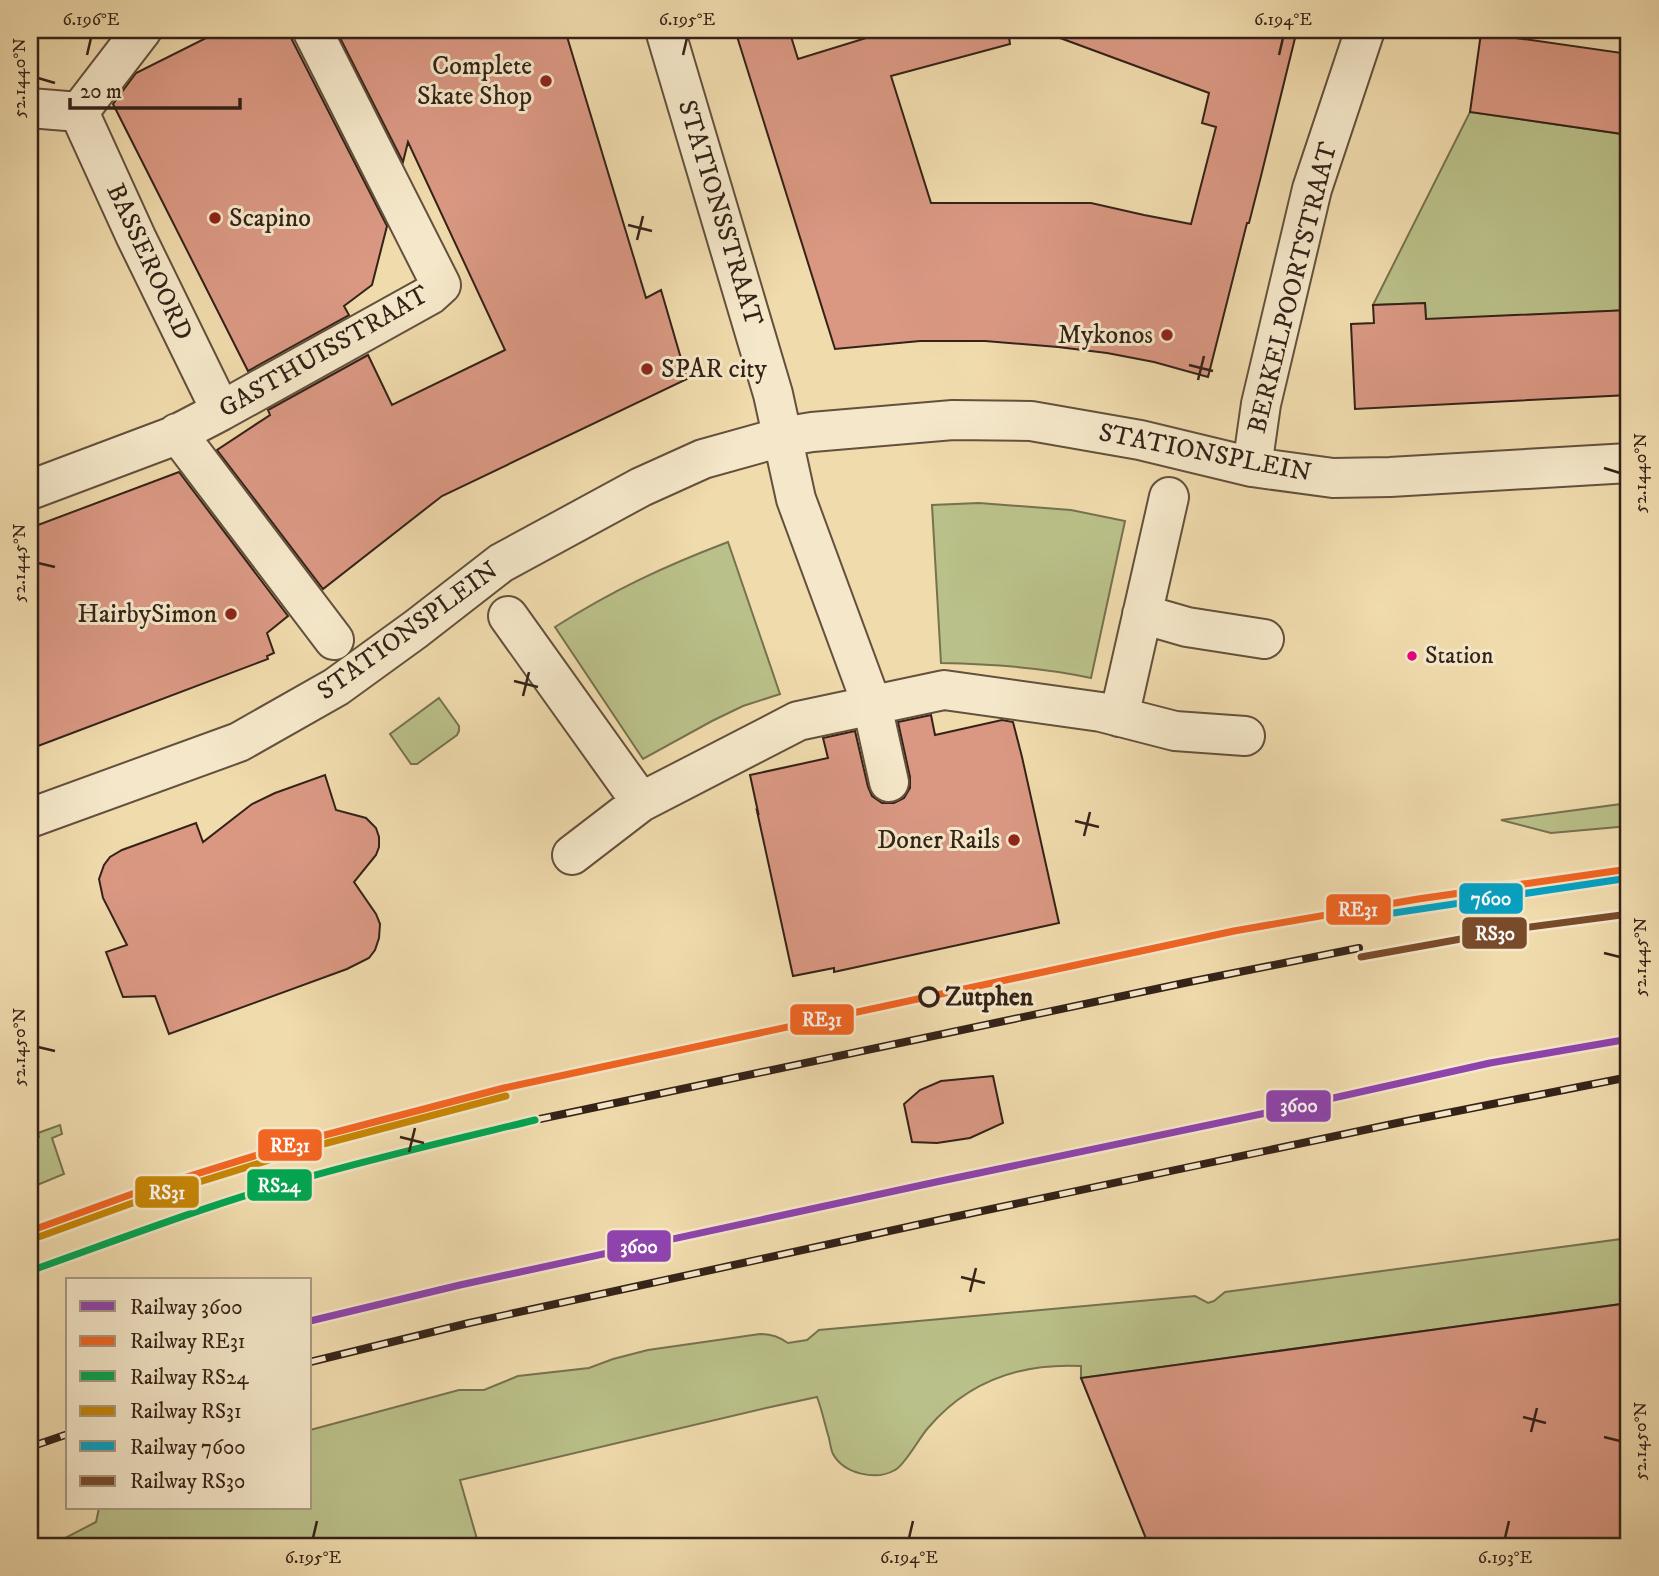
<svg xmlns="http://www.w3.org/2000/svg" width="1659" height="1576" viewBox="0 0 1659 1576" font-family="'IM FELL DW Pica',serif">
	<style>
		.green { fill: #bac089; stroke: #777150; stroke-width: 2 }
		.building { fill: #da9883; stroke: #342218; stroke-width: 2 }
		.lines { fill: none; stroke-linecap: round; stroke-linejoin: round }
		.minor-casing { stroke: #63503d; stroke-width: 42 }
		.minor { stroke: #f5e8ca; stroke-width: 38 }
		.rail-casing { stroke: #342218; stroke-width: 8 }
		.rail { stroke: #f5e8ca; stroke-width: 5; stroke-dasharray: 16; stroke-linecap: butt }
		.rail-1-casing { stroke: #f5e8ca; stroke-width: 12 }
		.rail-2-casing { stroke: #f5e8ca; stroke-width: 12 }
		.rail-3-casing { stroke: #f5e8ca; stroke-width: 12 }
		.rail-4-casing { stroke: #f5e8ca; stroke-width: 12 }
		.rail-5-casing { stroke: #f5e8ca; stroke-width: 12 }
		.rail-6-casing { stroke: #f5e8ca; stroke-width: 12 }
		.rail-1 { stroke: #8e44ad; stroke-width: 7 }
		.rail-2 { stroke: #f26522; stroke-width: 7 }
		.rail-3 { stroke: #00a651; stroke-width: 7 }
		.rail-4 { stroke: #c68506; stroke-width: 7 }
		.rail-5 { stroke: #03a2c5; stroke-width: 7 }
		.rail-6 { stroke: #7a4b2a; stroke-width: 7 }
		.ticks { fill: none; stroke: #342218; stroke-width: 2.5 }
		.poi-dot { fill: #8f2418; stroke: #f5e8ca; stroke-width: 2.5 }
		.bus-dot { fill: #e5007d; stroke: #f5e8ca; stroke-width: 2.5 }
		.stop-dot { fill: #f5e8ca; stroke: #342218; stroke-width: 3.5 }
		.labels { text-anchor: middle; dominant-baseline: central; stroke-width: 6; stroke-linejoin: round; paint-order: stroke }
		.bus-label { font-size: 24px; fill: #342218; stroke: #f5e8ca; text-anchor: start }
		.poi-label { font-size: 26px; fill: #342218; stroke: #f5e8ca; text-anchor: end }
		.street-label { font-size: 26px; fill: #342218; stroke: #f5e8ca }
		.stop-label { font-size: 26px; font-weight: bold; fill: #342218; stroke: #f5e8ca; text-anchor: start }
		.line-badge { stroke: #f5e8ca; stroke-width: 2.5 }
		.badge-label { font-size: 19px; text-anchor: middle; font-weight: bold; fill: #fff }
		.neatline { fill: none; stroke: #342218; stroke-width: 2.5 }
		.ticks-label { font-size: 18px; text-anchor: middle; fill: #342218 }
	</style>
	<rect width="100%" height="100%" fill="#f0dbad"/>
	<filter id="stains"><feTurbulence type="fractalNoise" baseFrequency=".00286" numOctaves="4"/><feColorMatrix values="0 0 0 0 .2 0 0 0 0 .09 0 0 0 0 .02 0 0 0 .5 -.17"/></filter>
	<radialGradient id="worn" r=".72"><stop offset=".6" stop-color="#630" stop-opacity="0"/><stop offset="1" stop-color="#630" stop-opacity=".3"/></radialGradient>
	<path class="green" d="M1470 112 1629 135V310L1426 320 1425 303 1373 305Z
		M979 503 1071 510 1125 521 1091 678C1041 667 992 664 941 663L932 505Z
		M728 542 780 694 743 706 712 721 643 759 555 627C613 590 665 566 728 542Z
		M439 698 459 726V731L457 735 417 764H411L390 734Z
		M1629 803V826L1551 833 1501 820Z
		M60 1125 62 1134 52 1138 64 1174 30 1188V1140L39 1137 38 1133Z
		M1629 1238V1303L1081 1378V1366C1021 1363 968 1381 928 1428 919 1438 905 1465 895 1470 876 1481 844 1474 833 1454 831 1450 830 1443 829 1438 825 1425 822 1410 817 1397L766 1408 460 1480 479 1546H66L65 1538 96 1522 99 1508H310V1430L459 1390H484L518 1376 589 1368 613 1359 648 1350 760 1334C772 1334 779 1337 788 1343L807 1340 819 1330 1195 1296 1208 1303 1214 1301 1225 1292Z"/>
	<path class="building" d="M222 30H290L292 40 387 226 372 285 344 306 349 315 248 371 113 104 136 73Z
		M336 30H565L646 298 661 290 687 379 442 496 323 589 217 450 270 415 268 410 368 355 392 405 505 350 408 142 403 162Z
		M735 30H789L798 59 892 30H1008L1010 44 891 76 931 203H1091L1144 215 1191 224 1216 127 1202 123 1209 93 1052 35 1053 30H1297L1261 176 1249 223H1247L1208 377 1154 362 1107 353 1058 347 985 341H920L835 349Z
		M1481 33 1629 54V135L1470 112Z
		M1425 303 1426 319 1629 310V395L1355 409 1351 324 1374 323 1373 305Z
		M179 472 288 616 267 633 274 653 267 656 268 659 30 749V528Z
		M931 715 935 735 1002 720 1013 722 1022 757 1059 923 834 972V968L793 976 757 811 758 812 750 775 828 758 823 738 855 731 868 787 872 796 882 803H894L904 798 910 788V777L898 722Z
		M325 775 336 810 366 818 376 828 379 837V847L376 855 354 882 376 914 380 924 379 938 375 950 369 958 347 969 169 1034 155 996 123 997 106 952 127 945 103 898 99 879 104 865 110 857 122 850 196 823 203 842 252 804 275 793Z
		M993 1076 1003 1123 970 1138 937 1143 912 1142 904 1104 920 1090 941 1081Z
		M1629 1303V1546H1149L1081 1378Z"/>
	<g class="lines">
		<defs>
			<path id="minor" d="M665 30 773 394 796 499 872 705 889 782
				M30 108 79 112
				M79 112 136 237 221 411
				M79 112 142 30
				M177 433 334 640
				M1252 467 1261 404 1312 189 1365 30
				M30 490 171 437 221 411 430 295 441 285 312 30
				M1142 614 1187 627 1264 639
				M508 616 641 802
				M1119 717 1169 497
				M30 818 239 742 336 687 416 629 501 563 641 487 703 459 782 437 812 432 953 420 1031 421 1140 440 1252 467 1333 478 1390 477 1629 463
				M572 855 641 802 798 721 944 690 1101 712 1175 731 1245 736"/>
		</defs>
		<use href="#minor" class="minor-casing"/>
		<use href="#minor" class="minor"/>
		<defs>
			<path id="rail" d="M535 1120 1189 982 1359 948
				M310 1362 469 1323 944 1219 1402 1122 1629 1077
				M30 1447 68 1434"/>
		</defs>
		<use href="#rail" class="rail-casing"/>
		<use href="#rail" class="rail"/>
		<defs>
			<path id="rail-1" d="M310 1321 460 1285 936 1182 1266 1113 1490 1063 1629 1039"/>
			<path id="rail-2" d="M30 1231 135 1193 306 1140 504 1088 1234 931 1418 899 1629 869"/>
			<path id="rail-3" d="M30 1271C115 1241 200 1208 287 1183 369 1159 452 1140 535 1120"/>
			<path id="rail-4" d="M33 1239 138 1201 308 1148 506 1096"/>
			<path id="rail-5" d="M1353 919 1629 878"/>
			<path id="rail-6" d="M1361 957 1522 928 1629 914"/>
		</defs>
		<use href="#rail-1" class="rail-1-casing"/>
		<use href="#rail-2" class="rail-2-casing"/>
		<use href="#rail-3" class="rail-3-casing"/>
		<use href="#rail-4" class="rail-4-casing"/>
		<use href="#rail-5" class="rail-5-casing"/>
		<use href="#rail-6" class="rail-6-casing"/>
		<use href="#rail-1" class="rail-1"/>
		<use href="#rail-2" class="rail-2"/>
		<use href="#rail-3" class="rail-3"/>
		<use href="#rail-4" class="rail-4"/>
		<use href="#rail-5" class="rail-5"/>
		<use href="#rail-6" class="rail-6"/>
	</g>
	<path class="ticks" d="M87 55 91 38M683 55 687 38M1279 55 1283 38M38 78 55 83M628 225 652 231M637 240 643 216M1189 365 1213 371M1198 380 1204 356M1604 468 1620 473M38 563 55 567M514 681 538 687M523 696 529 672M1075 821 1099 827M1084 836 1090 812M1604 953 1620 957M38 1047 55 1051M400 1137 424 1143M409 1152 415 1128M961 1277 985 1283M970 1292 976 1268M1523 1417 1546 1423M1531 1432 1537 1408M1604 1437 1620 1441M313 1538 317 1521M909 1538 913 1521M1505 1538 1509 1521"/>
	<g class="poi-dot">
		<circle cx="546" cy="81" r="7"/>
		<circle cx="215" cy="218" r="7"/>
		<circle cx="1167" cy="335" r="7"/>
		<circle cx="647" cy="369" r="7"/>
		<circle cx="231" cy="614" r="7"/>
		<circle cx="1014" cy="840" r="7"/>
	</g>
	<circle class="bus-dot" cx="1412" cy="656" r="6"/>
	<circle class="stop-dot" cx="929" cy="997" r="9"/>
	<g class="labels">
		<g class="bus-label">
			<text x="1425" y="656">Station</text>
		</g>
		<g class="poi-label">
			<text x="532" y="66">Complete<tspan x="532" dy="30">Skate Shop</tspan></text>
			<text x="229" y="218" text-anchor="start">Scapino</text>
			<text x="1153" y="335">Mykonos</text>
			<text x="661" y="369" text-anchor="start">SPAR city</text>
			<text x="217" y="614">HairbySimon</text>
			<text x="1000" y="840">Doner Rails</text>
		</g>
		<g class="street-label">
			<text transform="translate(720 213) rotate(73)">STATIONSSTRAAT</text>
			<text transform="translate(149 262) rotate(65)">BASSEROORD</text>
			<text transform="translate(1293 288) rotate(-76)">BERKELPOORTSTRAAT</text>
			<text transform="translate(324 352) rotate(-30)">GASTHUISSTRAAT</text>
			<text transform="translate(1205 453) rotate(11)">STATIONSPLEIN</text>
			<text transform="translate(408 631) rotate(-36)">STATIONSPLEIN</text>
		</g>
		<g class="stop-label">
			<text x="945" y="997">Zutphen</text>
		</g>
	</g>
	<g class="line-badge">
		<rect x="1458" y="882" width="66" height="33" rx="7" fill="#03a2c5"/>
		<rect x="1325" y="893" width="67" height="33" rx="7" fill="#f26522"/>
		<rect x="1461" y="916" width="67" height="34" rx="7" fill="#7a4b2a"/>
		<rect x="789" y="1003" width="66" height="33" rx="7" fill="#f26522"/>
		<rect x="1265" y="1089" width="67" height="34" rx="7" fill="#8e44ad"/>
		<rect x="257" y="1128" width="66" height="34" rx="7" fill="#f26522"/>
		<rect x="246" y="1168" width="67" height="34" rx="7" fill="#00a651"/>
		<rect x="134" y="1175" width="66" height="34" rx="7" fill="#c68506"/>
		<rect x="606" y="1229" width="66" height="34" rx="7" fill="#8e44ad"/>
	</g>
	<g class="badge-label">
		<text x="1491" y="905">7600</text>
		<text x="1358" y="916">RE31</text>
		<text x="1495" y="940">RS30</text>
		<text x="822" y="1026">RE31</text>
		<text x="1299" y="1112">3600</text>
		<text x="290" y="1152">RE31</text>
		<text x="279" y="1192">RS24</text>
		<text x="167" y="1199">RS31</text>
		<text x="639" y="1253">3600</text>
	</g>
	<rect width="1659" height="1576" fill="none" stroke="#f0dbad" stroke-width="77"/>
	<rect x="66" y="1278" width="245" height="231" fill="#f5e8ca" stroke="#a89983" stroke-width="2"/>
	<rect x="80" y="1301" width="35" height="10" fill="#8e44ad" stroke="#a89983" stroke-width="2"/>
	<text x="130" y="1314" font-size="21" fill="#342218">Railway 3600</text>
	<rect x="80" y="1336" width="35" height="10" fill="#f26522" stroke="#a89983" stroke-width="2"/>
	<text x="130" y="1348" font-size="21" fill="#342218">Railway RE31</text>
	<rect x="80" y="1371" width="35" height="10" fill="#00a651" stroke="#a89983" stroke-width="2"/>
	<text x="130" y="1384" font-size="21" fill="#342218">Railway RS24</text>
	<rect x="80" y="1406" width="35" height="10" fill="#c68506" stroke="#a89983" stroke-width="2"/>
	<text x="130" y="1418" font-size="21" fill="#342218">Railway RS31</text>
	<rect x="80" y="1441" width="35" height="10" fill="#03a2c5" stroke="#a89983" stroke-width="2"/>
	<text x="130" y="1454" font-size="21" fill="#342218">Railway 7600</text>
	<rect x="80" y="1476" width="35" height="10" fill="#7a4b2a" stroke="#a89983" stroke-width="2"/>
	<text x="130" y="1488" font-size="21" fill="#342218">Railway RS30</text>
	<path d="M70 98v10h170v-10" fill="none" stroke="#342218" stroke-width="3.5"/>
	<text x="80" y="98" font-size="21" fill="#342218" stroke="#f5e8ca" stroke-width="5" paint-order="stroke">20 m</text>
	<rect x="38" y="38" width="1582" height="1500" class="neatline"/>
	<g class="ticks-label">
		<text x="91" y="25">6.196°E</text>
		<text x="687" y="25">6.195°E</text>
		<text x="1283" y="25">6.194°E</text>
		<text transform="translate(19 78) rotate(-90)" y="6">52.1440°N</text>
		<text transform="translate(1640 473) rotate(-90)" y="6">52.1440°N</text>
		<text transform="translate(19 563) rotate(-90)" y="6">52.1445°N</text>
		<text transform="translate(1640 957) rotate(-90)" y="6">52.1445°N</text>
		<text transform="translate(19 1047) rotate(-90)" y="6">52.1450°N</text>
		<text transform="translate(1640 1441) rotate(-90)" y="6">52.1450°N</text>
		<text x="313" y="1563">6.195°E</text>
		<text x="909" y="1563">6.194°E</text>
		<text x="1505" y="1563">6.193°E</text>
	</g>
	<rect width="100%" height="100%" filter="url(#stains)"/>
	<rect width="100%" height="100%" fill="url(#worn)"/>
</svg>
